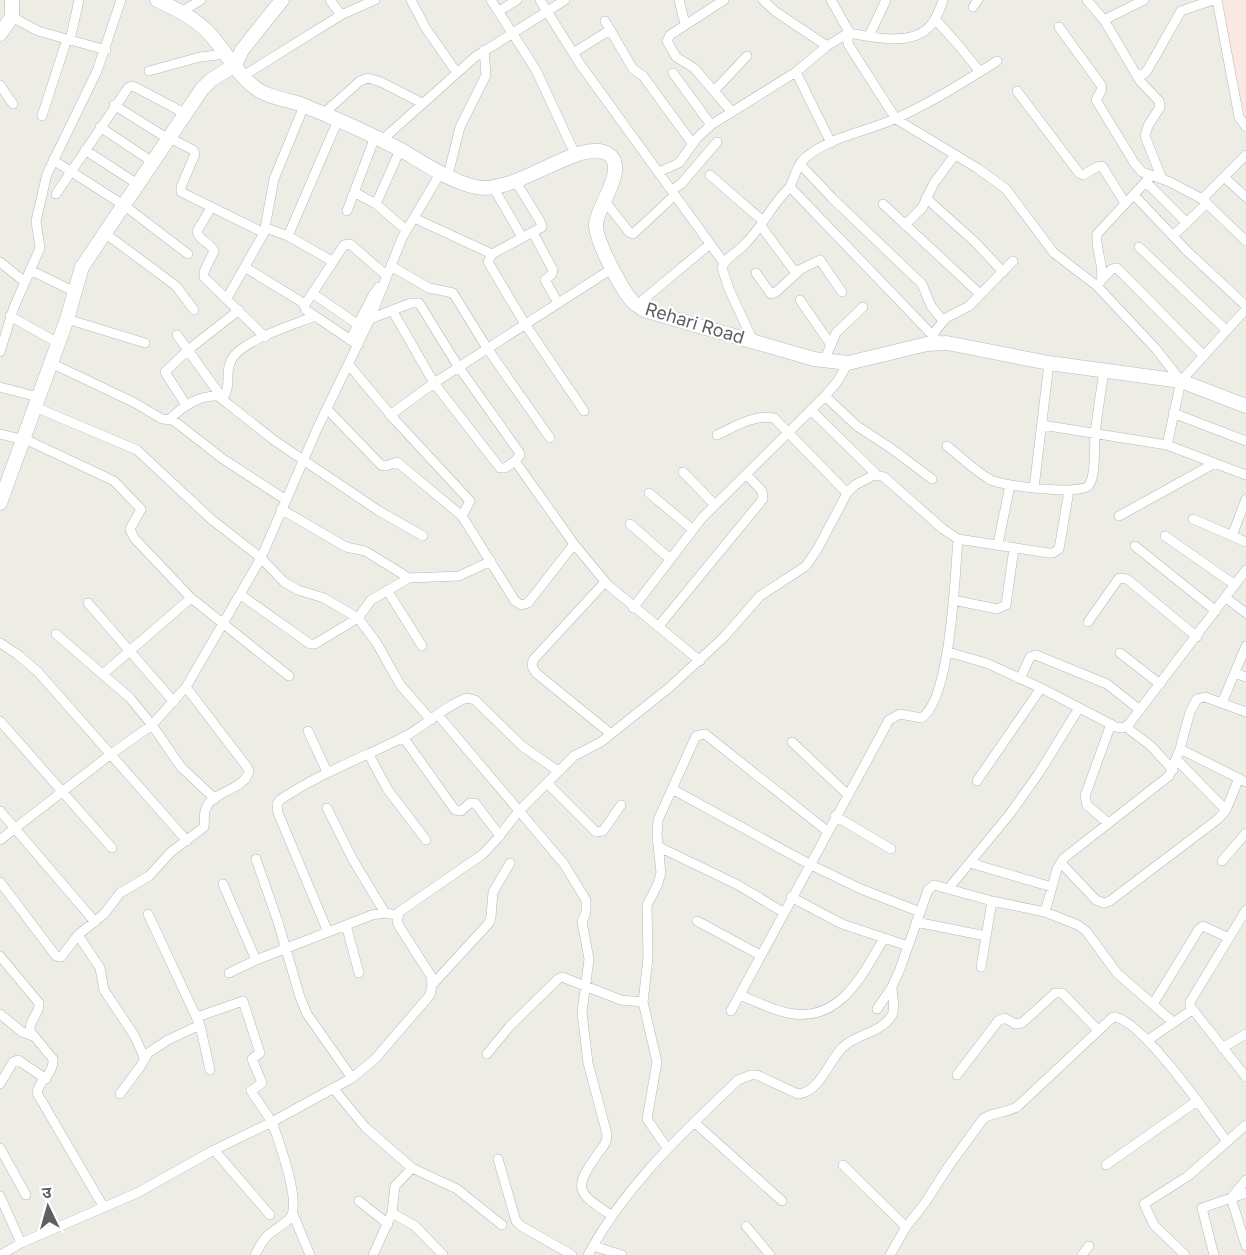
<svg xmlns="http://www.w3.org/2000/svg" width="1246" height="1255" viewBox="0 0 1246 1255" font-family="Inter,'Noto Sans Devanagari',sans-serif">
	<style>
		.medical { fill: #fae8e3 }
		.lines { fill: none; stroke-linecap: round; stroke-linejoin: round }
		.street-casing { stroke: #b5b7bb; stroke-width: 10 }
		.secondary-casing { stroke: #b7b8be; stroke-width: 15 }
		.street { stroke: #fff; stroke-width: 9 }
		.secondary { stroke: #fff; stroke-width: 14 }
		.labels { text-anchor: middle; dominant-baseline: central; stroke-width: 4.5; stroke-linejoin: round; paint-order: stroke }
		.street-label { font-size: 18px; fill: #5d5f64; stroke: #fff }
	</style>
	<rect width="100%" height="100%" fill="#eeede5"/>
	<path class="medical" d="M1220 0H1246V117L1243 116Z"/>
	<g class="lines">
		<defs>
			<path id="street" d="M330 0 341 15
				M411 0 425 27 457 73
				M491 0 536 70 575 154
				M540 0 580 64 724 263
				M679 0 685 24
				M724 0 670 35 667 41 676 57 694 68 732 112
				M763 0 776 12 827 46
				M831 0 848 30V44L896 119 977 168 1006 189 1054 253 1097 286 1156 349 1181 381
				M1087 0 1104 20 1140 81 1159 101 1160 107 1148 126 1145 136 1162 179
				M1217 0 1239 117 1246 127
				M973 7 978 0
				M499 11 517 0
				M181 12 201 0
				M12 17 38 31 106 50
				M935 19 960 47 980 72
				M1104 20 1144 0
				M605 21 633 69 643 76 692 143
				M1059 27 1101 85 1102 89 1096 100 1135 164 1142 172 1170 182 1202 199 1246 241
				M869 36 886 0
				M70 40 79 0
				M573 53 610 30
				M149 71 200 57 226 54
				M796 72 831 143
				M673 73 711 125
				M243 76 341 15 375 0
				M1138 76 1145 73 1148 69 1181 11 1213 0
				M0 85 13 104
				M714 91 747 56
				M1017 91 1079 173 1083 175 1097 167 1102 166 1125 203
				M114 105 162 135
				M323 114 360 81 368 78 381 82 422 103
				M42 116 67 39
				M100 127 154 163
				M170 138 193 150 195 154 181 187V192L264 233
				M382 140 475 57 565 0
				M85 150 139 185
				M53 160 125 206 188 254
				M800 164 833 199 922 284 931 306 943 321
				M659 172 679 163 697 138 711 125 796 72 827 46 848 33C873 37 911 47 930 26 937 18 940 9 943 0
				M448 175 460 127 486 75 484 50
				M710 175 763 221
				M1224 177 1246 197
				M516 182 540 221 542 227 492 254 488 262 525 324 584 411
				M1146 182 1187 223
				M493 187 522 237
				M790 187C794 178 797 165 805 158 828 137 869 131 897 118 932 102 964 82 997 61
				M672 190 681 184 717 142
				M354 192 376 204 406 230
				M56 194 128 88 132 86 137 88 186 114
				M1134 195 1187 251 1246 306
				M926 198 975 242 1003 272
				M1202 199 1246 155
				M604 200 629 232 633 234 675 195
				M376 204 400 150
				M883 204 980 294
				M211 208 197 231C198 240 211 243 214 251L204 272V277L265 337
				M347 211 375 137
				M414 218 492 254
				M905 225 922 208 934 183 955 155
				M761 226 795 272 820 260 842 292
				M266 228 288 236 332 261
				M533 233 553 270 552 274 545 280 558 303
				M106 234 176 286 194 310
				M288 236 338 120
				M1173 236 1207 203
				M1139 247 1226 330
				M0 262 25 282
				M391 266 429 288 453 293 487 348 550 438
				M246 268 305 304
				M613 268 434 383 500 468H505L515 461 574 544 608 585 700 661
				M30 270 75 292
				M756 273 771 294 776 292 797 273
				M1101 280 1112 269 1117 268 1204 356
				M1101 281C1105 266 1095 250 1097 234L1151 176
				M312 293 357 324
				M227 298 264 233 274 179 304 106
				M800 300 831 345
				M637 305 710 244
				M10 316 58 343
				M67 319 145 343
				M370 319 411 303H419L458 366 519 452 520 455 515 461
				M177 335 223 399C232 382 225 376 230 363 237 341 294 325 315 316
				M932 335 946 318 969 306 1013 261
				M350 340 373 295 379 287
				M753 341 729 289 722 268C725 257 738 252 745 244 763 226 771 205 790 187L940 343
				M358 345 306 310 304 306 344 245 350 244 387 276
				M0 352 14 307 40 248 36 221 47 174 97 71 121 0
				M824 361 836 333 863 307
				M51 363 135 403 162 419 173 420 223 459 286 500
				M349 365 395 420 470 501 462 516 515 601 521 605 528 603 574 544
				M0 387 38 397
				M825 396 857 426 892 449 932 479
				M186 405 165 372 188 350 239 310
				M35 407 137 450 211 519 261 558 284 582 298 590 324 598 358 618 376 642 401 686 431 720
				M327 409 381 465 386 466 397 462 462 516
				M811 410 877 475
				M1173 413 1246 441
				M390 415 434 383 392 310
				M170 419C183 406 199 395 218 396L275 441 379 511 423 536
				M1042 425 1167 445 1246 475
				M0 434 29 441 114 481 141 509 130 529 134 538 191 598 289 676
				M717 435C734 427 755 414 774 418L847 493
				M1167 445 1181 381 1246 309
				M947 446C961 457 975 471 991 480 1003 486 1082 496 1089 485 1096 476 1094 447 1095 435 1097 414 1101 392 1104 371
				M683 472 715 505
				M1034 488 1049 363
				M649 493 692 529
				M281 509 346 547 365 551 409 578
				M1119 516 1215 463
				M1193 519 1246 542
				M630 524 670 559
				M1165 536 1235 585
				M1232 536 1246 499
				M998 544 1010 485
				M1135 546 1216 611
				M605 582 533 660 532 666 536 673 611 734
				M387 590 422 646
				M241 595 310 644H315L358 618 371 600 409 578 459 576 491 561
				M1226 598 1246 613
				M953 600 997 609 1006 605 1014 548
				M88 603 174 702
				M633 608 702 518 825 396 837 382 848 363
				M1088 622 1119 578 1127 579 1197 637
				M658 627 763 499 762 491 746 474
				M56 634 130 698 152 725 181 767 215 799
				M0 643 17 654 38 672 187 841
				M948 652 986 663 1041 688 1116 727 1123 728 1129 724 1246 570
				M1120 653 1160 684
				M1235 673 1246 677
				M103 674 191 598
				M1020 679 1030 657 1036 655 1107 684 1140 710
				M1222 703 1246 646
				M438 715 564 864 586 900V912L582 922 589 959 582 1012 588 1063 607 1134C607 1142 604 1146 599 1152 574 1188 574 1191 611 1215
				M0 721 112 848
				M1126 727 1151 746 1173 770
				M308 731 327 772
				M403 737 455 810 461 811 470 803H475L500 836
				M792 742 847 794
				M1180 749 1246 782
				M369 755 388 790 426 840
				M1176 759 1226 810
				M977 781 1041 688
				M547 783 596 832 603 831 621 805
				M672 789 809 864 861 889 920 912
				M327 808 353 860 385 913
				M0 811 95 922
				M835 816 891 849
				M1108 823 1087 805 1085 796 1111 724
				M0 840 111 754 152 725 186 687 261 558 317 429 370 319 402 238 441 172
				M659 847 738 885 783 912
				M256 859 278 922 300 997 307 1014 352 1078
				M1222 861 1246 833
				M970 863 1052 887
				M1061 863 1096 900 1104 903 1110 901 1218 819 1226 810 1239 778
				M0 882 56 956 61 957 78 935 104 914 120 893 149 876 171 852 204 827C205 821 203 814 206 808 213 791 245 790 249 771L247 767 186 687
				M223 884 256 960
				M948 889 1009 815 1039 773 1079 708
				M791 897 842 924 908 946
				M1246 910 1190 1002V1006L1246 1077
				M1045 912 1057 869 1064 858 1169 776 1180 749 1190 712 1197 699 1205 697 1246 712
				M148 914 200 1025 210 1070
				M697 921 760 955
				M916 922 986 936
				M346 925 359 973
				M328 932 278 813 277 804 280 800C318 774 362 758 404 737 425 726 444 706 467 698L475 700 522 746 558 771
				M78 935 100 968 104 990 134 1035 144 1057
				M0 956 39 1003C40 1014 29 1019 30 1031L53 1059C54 1075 39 1079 37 1093L103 1206
				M981 967 992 901
				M229 973 256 960 372 915 385 913 397 915
				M432 985 489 923 491 917 493 892 510 863
				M740 995C755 1001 772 1010 788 1013 840 1024 863 974 884 938
				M1153 1004 1199 929 1203 926 1229 938
				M877 1009 892 987 900 969 928 890 934 885 992 901 1045 912 1078 925 1086 931 1117 973 1173 1022
				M731 1011 889 720 900 714 921 718C951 701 955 573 958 539
				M0 1014 22 1032 33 1036
				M1148 1040 1192 1010
				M1222 1048 1246 1034
				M487 1054 510 1026 558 979 562 977 621 1000 643 1002
				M957 1075 998 1021 1005 1018 1015 1024 1022 1023 1055 993H1062L1098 1030
				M0 1084 13 1062 18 1060 46 1079
				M333 1088 365 1127 412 1168 457 1189 502 1225
				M120 1094 140 1067 148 1053 168 1040 200 1025
				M694 1122 782 1201
				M0 1148 26 1195
				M667 1148 647 1119 657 1062 643 1002 648 958 647 905 657 886 661 873 657 835 658 820 696 736 705 734 827 831
				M214 1150 270 1215
				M498 1159 516 1221 521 1226 572 1255
				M843 1165 906 1227
				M1106 1165 1197 1101
				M1246 1180 1231 1198 1246 1246
				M0 1196 21 1243
				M359 1201 388 1224
				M392 1213 415 1226 443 1255
				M293 1214 310 1255
				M746 1226 770 1255
				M593 1246 622 1255
				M1 1255 21 1243 137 1193 214 1150 272 1122 251 1091 262 1083 252 1059 260 1053 243 1001 197 1017
				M255 1255C259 1248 262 1241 268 1235 275 1229 284 1225 290 1218 302 1203 278 1139 272 1122L352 1078 375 1059 430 995 432 985 431 976 399 926 397 922 399 912 483 854 497 839 518 812 574 756 601 742 670 687 724 637 760 596 806 566 818 548 847 493 855 485 872 476 877 475 884 477 943 529 958 539 1048 553H1053L1059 549 1069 491
				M373 1255 392 1213 395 1186 412 1168
				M588 1255C626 1184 681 1135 738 1080L751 1075H757L798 1094C820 1092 828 1062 842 1048 855 1034 881 1034 892 1015 896 1007 892 995 892 987
				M890 1255 906 1227 925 1203 948 1167 983 1119C993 1111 1007 1114 1018 1106L1113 1017C1140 1017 1210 1118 1227 1142
				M1082 1255 1089 1246
				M1185 1255 1154 1225 1144 1204 1188 1176 1246 1125
				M1214 1255 1202 1208 1246 1193"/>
			<path id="secondary" d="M157 0C175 8 193 17 207 31 223 47 236 73 253 86 266 97 284 99 300 104 335 118 369 133 403 151 425 164 450 181 476 187 515 196 582 136 608 154 629 168 597 206 596 224 595 240 621 288 632 301 636 306 642 308 647 311L814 359 848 363 927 344 947 343 1049 363 1181 381 1246 406
				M0 34 12 17V0
				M0 503 67 319 82 267 202 89 211 80 235 65 242 50 282 0"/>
		</defs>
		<use href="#street" class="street-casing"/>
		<use href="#secondary" class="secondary-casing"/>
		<use href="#street" class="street"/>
		<use href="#secondary" class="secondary"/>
	</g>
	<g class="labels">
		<g class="street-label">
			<text transform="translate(695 323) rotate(17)">Rehari Road</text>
		</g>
	</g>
	<g transform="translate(48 1207) rotate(355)" stroke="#ffffff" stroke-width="4.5" paint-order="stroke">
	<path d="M0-4.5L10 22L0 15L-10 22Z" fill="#5d5f64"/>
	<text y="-9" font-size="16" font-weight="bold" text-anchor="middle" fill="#5d5f64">उ</text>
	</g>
</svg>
